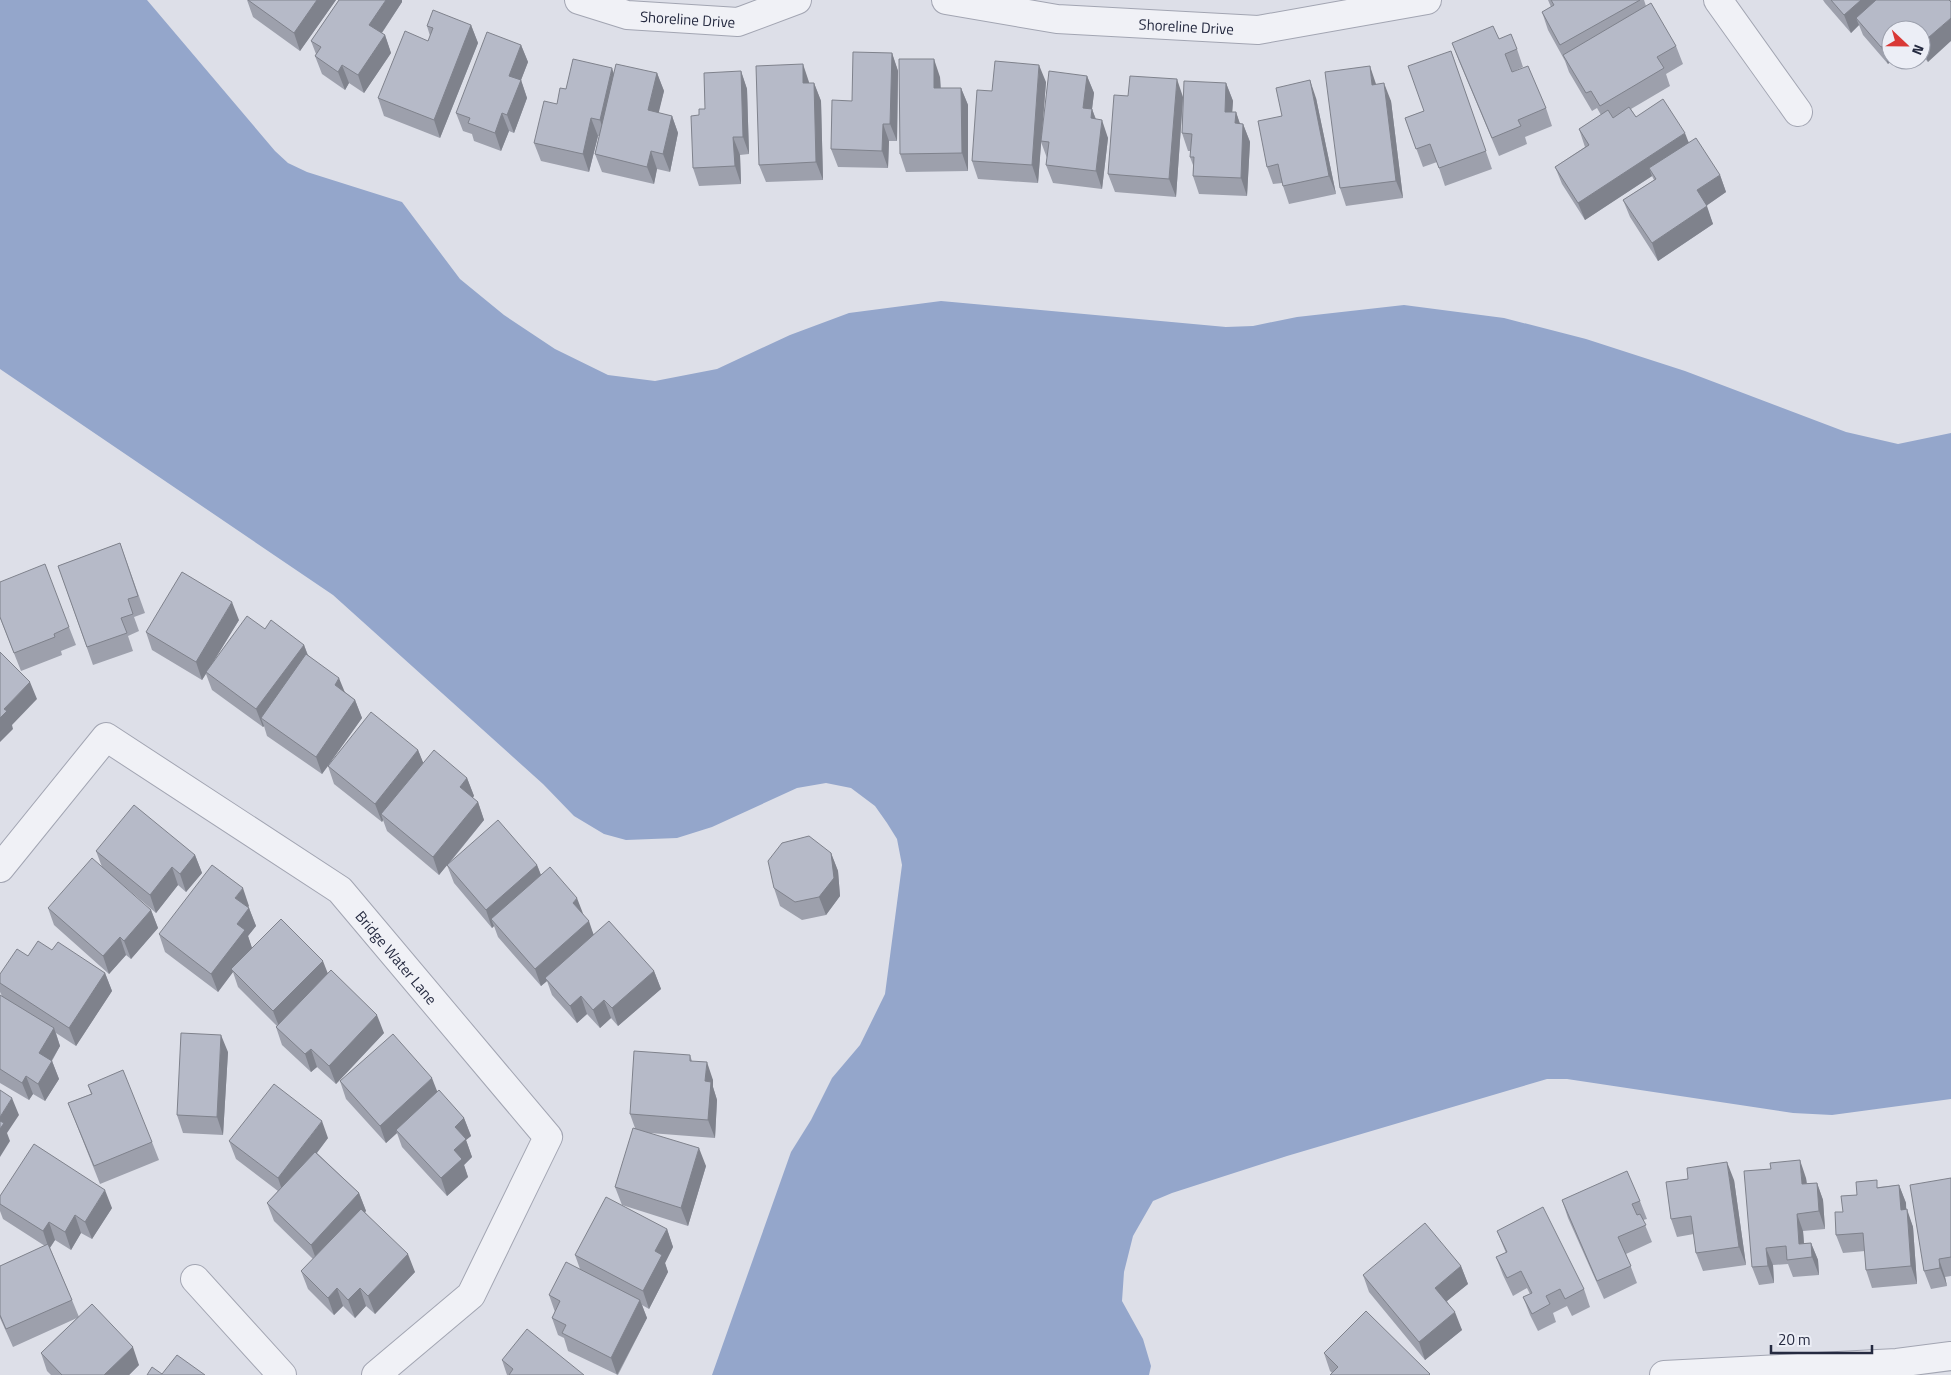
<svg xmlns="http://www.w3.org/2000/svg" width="1951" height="1375" viewBox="0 0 1951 1375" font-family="'Titillium Web',sans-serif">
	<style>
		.water { fill: #94a6cb }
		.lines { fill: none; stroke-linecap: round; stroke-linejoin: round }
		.minor-casing { stroke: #a2a5b2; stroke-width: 30 }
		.minor { stroke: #f0f1f6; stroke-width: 28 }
		.wall { fill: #9da0ac }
		.shaded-wall { fill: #7f828c }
		.building { fill: #b6bac8; stroke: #7f828c }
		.labels { text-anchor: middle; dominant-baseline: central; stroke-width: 4; stroke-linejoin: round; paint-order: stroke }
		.street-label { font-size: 15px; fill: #252a40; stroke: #eceef6 }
	</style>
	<rect width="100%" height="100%" fill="#dddfe8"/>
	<path class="water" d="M0 0H147L275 151 288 163 307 172 402 202 460 279 504 315 555 349 608 375 655 381 717 369 790 335 849 313 941 301 1226 327 1253 326 1297 317 1404 305 1504 318 1586 339 1685 371 1846 432 1898 444 1951 433V1099L1832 1115 1793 1113 1567 1079H1547L1287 1156 1172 1193 1153 1201 1133 1236 1124 1272 1122 1301 1143 1339 1151 1366 1149 1375H712L791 1152 811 1120 832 1078 860 1045 885 994 902 865 897 839 887 823 875 806 851 788 826 783 797 788 712 827 677 838 626 840 604 834 574 816 543 784 333 595 0 369Z"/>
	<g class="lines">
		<defs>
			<g id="minor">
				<path id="s1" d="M579 0 627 15 738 22 797 0"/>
				<path id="s2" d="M946 0 1057 19 1258 30 1427 0"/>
				<path d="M1718 0 1798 112"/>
				<path id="s3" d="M0 868 106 737 340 890 548 1137 471 1295 376 1375"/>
				<path d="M195 1279 282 1375"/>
				<path d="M1664 1375 1897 1363 1951 1356"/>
			</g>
		</defs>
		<use href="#minor" class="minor-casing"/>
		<use href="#minor" class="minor"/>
	</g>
	<path class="wall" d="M247 0H336L300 51 253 17Z
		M339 0H402V2L382 33 385 35 391 53 364 93 349 83 345 90 322 74 315 56 316 54 311 41Z
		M1548 0H1644L1646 6 1676 46 1683 64 1666 74 1670 86 1631 109 1636 117 1689 142 1720 175 1726 192 1706 206 1713 224 1658 261 1630 217 1623 200 1654 180 1652 176 1585 220 1562 184 1555 167 1585 147 1579 129 1601 115 1597 108 1592 111 1569 72 1565 61 1548 30 1542 12 1551 7Z
		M1823 0H1951L1928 62 1921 54V30H1891L1888 64 1863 35 1859 25 1851 33 1825 3Z
		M471 25 478 43 440 138 384 116 378 98 428 41 430 36 427 26Z
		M1499 39 1517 49 1523 67 1512 72 1546 108 1552 126 1525 137 1527 144 1499 156 1459 61 1452 43Z
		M521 45 528 62 521 80 527 98 514 133 509 131 501 151 474 141 472 134 463 131 456 113Z
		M1451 51 1492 169 1445 186 1437 162 1423 167 1405 118 1424 111Z
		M892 53 898 71 897 141H889L888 168 838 167 831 149 852 101Z
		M741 71 747 89 749 154 740 155 741 184 699 186 693 168 699 115Z
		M657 73 664 91 658 113 672 116 678 133 670 172 657 169 654 184 602 172 595 154 600 136H598L589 172 541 161 534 143 557 104 614 74Z
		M1087 76 1094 93 1092 109 1096 119 1108 138 1102 189 1053 183 1046 165 1047 158 1041 142 1038 183 978 179 972 161 992 91 1046 82 1042 132Z
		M940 77 941 88H961L968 105V171L906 172 900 154Z
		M809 82V83H814L821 101 823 180 766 182 759 165Z
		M1226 83 1233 101 1232 112H1236L1240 124H1243L1250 142 1247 196 1199 194 1193 176V165L1190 157 1191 151H1188L1182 133 1183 99 1176 197 1115 192 1108 174 1128 96 1183 97Z
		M1376 85 1391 101 1403 198 1346 206 1340 188Z
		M1316 98 1336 194 1289 204 1282 183 1273 184 1267 167 1282 116Z
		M120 543 145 613 134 617 139 631 128 636 133 651 93 665 58 566Z
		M0 582 69 627 76 645 61 651 62 655 21 671 0 618Z
		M239 620 214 661 265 629 304 645 308 655 345 692 355 700 362 718 330 763 418 750 423 763 467 778 474 796 472 798 478 802 484 820 448 865H537L541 875 584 916 594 935 654 971 661 989 618 1026 611 1018 600 1028 587 1014 577 1023 552 995 547 981 541 986 498 937 494 926 492 928 454 883 447 865 439 875 387 831 383 820 382 822 334 784 328 766 322 774 267 736 264 726 263 727 212 690 206 674 202 680 152 650 146 632Z
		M96 851 195 855 202 873 186 892 178 885 156 913 118 881 151 910 158 928 131 959 126 955 109 974 54 925 48 908 102 867Z
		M831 853 838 871 840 896 826 915 802 920 780 906 774 888Z
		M249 906 248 907 249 908 256 926 248 936 252 948 250 951 328 973 384 1033 336 1084 317 1067 311 1072 282 1045 276 1027 277 1026 238 987 233 972 218 992 165 952 159 934Z
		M52 950 105 973 112 991 76 1046 56 1033 60 1046 52 1061 59 1079 45 1101 33 1094 29 1100 0 1083V995L2 996 0 992V974L28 956Z
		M228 1052 223 1135 183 1133 177 1115Z
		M690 1055 692 1061 713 1080V1087L717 1100 715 1138 650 1133 706 1166 688 1226 622 1205 615 1187 635 1128 630 1114Z
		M340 1081 437 1091 464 1118 471 1136 466 1140 472 1157 464 1165 468 1177 447 1196 402 1147 397 1133 386 1143 346 1099Z
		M88 1085 152 1142 159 1160 100 1184 68 1103 91 1094Z
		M328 1138 317 1153 359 1193 366 1211 365 1212 415 1272 375 1314 366 1306 355 1318 343 1306 334 1315 308 1289 301 1271 313 1259 274 1221 267 1203 278 1191 236 1159 229 1141Z
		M1806 1178 1807 1183H1817L1823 1200 1825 1229 1803 1231 1804 1243H1811L1818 1260 1819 1275 1793 1277 1788 1264 1773 1265 1774 1283 1759 1285 1752 1267Z
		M1951 1178V1276L1945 1277 1947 1286 1931 1289 1924 1271Z
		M1734 1180 1746 1265 1703 1271 1696 1253 1694 1234 1677 1237 1671 1219Z
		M1899 1185 1906 1203V1209L1913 1227 1917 1284 1872 1288 1866 1270 1865 1251 1843 1253 1836 1235 1843 1212 1857 1195 1879 1187Z
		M0 1196 112 1208 92 1239 81 1233 71 1250 55 1240 50 1248 72 1300 79 1317 139 1365 129 1375H51L47 1371 41 1353 77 1318 13 1347 0 1318V1266L45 1246 3 1219 0 1211Z
		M1562 1200 1640 1201 1647 1219 1643 1220 1652 1242 1626 1254 1637 1283 1604 1299 1568 1218Z
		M667 1229 673 1247 665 1263 668 1272 649 1309 642 1305 647 1318 618 1375 568 1351 564 1338 558 1335 552 1318 555 1312 549 1295 580 1269 575 1255Z
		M1497 1231 1584 1289 1590 1307 1572 1316 1567 1306 1553 1313 1556 1322 1538 1331 1530 1315 1523 1297 1530 1294 1527 1288 1513 1296 1503 1275 1496 1257 1506 1253Z
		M1461 1266 1468 1284 1447 1301 1462 1330 1425 1360 1369 1292 1363 1275Z
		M1324 1353 1430 1374 1332 1373 1330 1371Z
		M502 1360 584 1375H507Z"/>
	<path class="shaded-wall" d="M317 0H336L300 51 294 33Z
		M386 0H402V2L375 43 369 25Z
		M1861 0H1887L1856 18 1859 25 1851 33 1844 15Z
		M1951 18V41L1928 62 1921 44Z
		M471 25 478 43 440 138 434 120Z
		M1905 25 1907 30H1900Z
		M385 35 391 53 364 93 358 75Z
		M1891 38V60H1893L1888 64 1881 47Z
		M521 45 528 62 521 80 527 98 514 133 507 115 509 76Z
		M892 53 898 71 897 141 890 124Z
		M934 59 940 77 941 106 934 88Z
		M803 64 809 82 810 101 803 83Z
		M342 65 349 83 345 90 338 72Z
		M1039 65 1046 82 1038 183 1032 165Z
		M1370 66 1376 84 1378 103 1372 85Z
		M612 68 618 86 606 138 600 120Z
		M741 71 747 89 749 154 743 137Z
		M657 73 664 91 655 128 648 110Z
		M1087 76 1094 93 1090 125 1083 108Z
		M1177 79 1183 97 1176 197 1169 179Z
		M1310 80 1316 98 1336 194 1329 176Z
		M814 83 821 101 823 180 816 162Z
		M1226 83 1233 101 1231 130 1225 112Z
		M1384 83 1391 101 1403 198 1396 181Z
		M961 88 968 105V171L962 153Z
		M1092 109 1098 126 1091 118Z
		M1236 112 1242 130 1235 123Z
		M502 113 509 131 501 151 495 133Z
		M672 116 678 133 670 172 663 154Z
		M591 118 598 136 589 172 583 154Z
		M1102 120 1108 138 1102 189 1096 171Z
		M883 124 889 141 888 168 882 151Z
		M1243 124 1250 142 1247 196 1241 178Z
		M1685 133 1692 151 1649 168 1652 176 1585 220 1578 203Z
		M733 137 740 155 741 184 735 166Z
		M651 151 657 169 654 184 647 167Z
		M1720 175 1726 192 1703 208 1697 190Z
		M1707 206 1713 224 1658 261 1652 243Z
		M232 602 239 620 202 680 196 662Z
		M304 645 310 662 261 718 264 726 263 727 256 709Z
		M339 678 346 695 335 685Z
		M30 682 37 699 12 725 13 729 0 742V718L4 709Z
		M355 700 362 718 322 774 316 757Z
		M418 750 425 767 381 814 383 820 382 822 375 804Z
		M467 778 474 796 466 805 460 787Z
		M478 802 484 820 439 875 433 857Z
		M831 853 838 871 840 896 826 915 819 897Z
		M195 855 202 873 186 892 180 874Z
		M537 865 544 883 491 919 494 926 492 928 486 910Z
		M172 867 178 885 156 913 150 895Z
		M243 888 249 906 242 915 235 898Z
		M577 898 584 916 573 903Z
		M249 908 256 926 248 936 252 948 234 971 231 969 233 972 218 992 211 974 237 924Z
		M151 910 158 928 131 959 124 941Z
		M589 921 595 939 545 978 547 981 541 986 535 969Z
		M120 937 126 955 109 974 103 956Z
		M323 961 330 979 280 1029 273 1011Z
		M654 971 661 989 618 1026 612 1008Z
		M105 973 112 991 76 1046 69 1028Z
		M581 996 587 1014 577 1023 570 1006Z
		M604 1000 611 1018 600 1028 593 1010Z
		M377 1015 384 1033 336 1084 329 1066Z
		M54 1028 60 1046 46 1070 39 1053Z
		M221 1035 228 1052 223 1135 217 1117Z
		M311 1049 317 1067 311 1072 305 1054Z
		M52 1061 59 1079 45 1101 38 1084Z
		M707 1062 713 1080V1087L717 1100 715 1138 708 1120 705 1081Z
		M26 1076 33 1094 29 1100 22 1083Z
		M432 1078 439 1096 396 1130 397 1133 386 1143 380 1126Z
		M12 1098 19 1115 7 1133 10 1141 0 1157V1117Z
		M464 1118 471 1136 466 1140 472 1157 464 1165 468 1177 447 1196 441 1178 454 1150 455 1127Z
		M322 1121 328 1138 284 1196 278 1178Z
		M699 1148 706 1166 688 1226 681 1208Z
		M1800 1160 1806 1178 1808 1202 1802 1184Z
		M1727 1162 1734 1180 1746 1265 1739 1247Z
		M1817 1183 1823 1200 1825 1229 1819 1211Z
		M1899 1185 1906 1203 1907 1228 1901 1210Z
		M105 1190 112 1208 92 1239 85 1222Z
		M359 1193 366 1211 317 1262 311 1245Z
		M1907 1209 1913 1227 1917 1284 1911 1266Z
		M1797 1214 1803 1231 1805 1258 1799 1244Z
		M75 1215 81 1233 71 1250 65 1232Z
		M49 1222 55 1240 49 1249 43 1231Z
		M667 1229 673 1247 665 1263 668 1272 649 1309 643 1291 655 1251Z
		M1811 1243 1818 1260 1819 1275 1812 1257Z
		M1766 1248 1773 1265 1774 1283 1768 1266Z
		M408 1254 415 1272 375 1314 368 1296Z
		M1939 1259 1945 1277 1947 1286 1940 1268Z
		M1461 1266 1468 1284 1442 1305 1435 1288Z
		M337 1288 343 1306 334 1315 328 1298Z
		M360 1288 366 1306 355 1318 348 1300Z
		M640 1300 647 1318 617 1375 611 1358Z
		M1455 1312 1462 1330 1425 1360 1419 1342Z
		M133 1347 139 1365 129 1375H104Z"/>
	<path class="building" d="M248 0H317L294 33Z
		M339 0H386L369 25 385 35 358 75 342 65 338 72 315 56 321 47 311 41Z
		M1551 0H1640L1560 45 1542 12 1554 5Z
		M1831 0H1861L1844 15Z
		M1876 0H1949L1951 2V18L1921 44V30H1909L1905 25 1900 30H1891V38L1881 47 1856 18Z
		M1651 3 1676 46 1657 57 1664 68 1600 106 1591 91 1586 93 1563 55Z
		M433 10 471 25 434 120 378 98 405 31 428 41 433 28 427 26Z
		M1493 26 1499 39 1511 34 1517 49 1505 54 1512 72 1528 66 1546 108 1518 120 1521 126 1492 138 1452 43Z
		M487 32 521 45 509 76 521 80 507 115 502 113 495 133 468 123 470 118 456 113Z
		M1451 51 1486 151 1439 168 1430 144 1416 149 1405 118 1424 111 1408 66Z
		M853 52 892 53 890 124H883L882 151 831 149 832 100 852 101Z
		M573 59 612 68 600 120 591 118 583 154 534 143 544 101 557 104 560 88 566 89Z
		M899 59H934V88H961L962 153 900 154Z
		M995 61 1039 65 1032 165 972 161 977 90 992 91Z
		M616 64 657 73 648 110 672 116 663 154 651 151 647 167 595 154Z
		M803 64V83H814L816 162 759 165 756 66Z
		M1370 66 1372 85 1384 83 1396 181 1340 188 1325 72Z
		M741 71 743 137H733L735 166 693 168 691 116 699 115V109H705L704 73Z
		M1049 71 1087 76 1083 108 1092 109 1091 118 1102 120 1096 171 1046 165 1049 142 1041 141Z
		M1130 76 1177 79 1169 179 1108 174 1114 95 1128 96Z
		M1310 80 1329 176 1283 186 1278 164 1267 167 1258 121 1282 116 1276 88Z
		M1184 81 1226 83 1225 112H1236L1235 123 1243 124 1241 178 1193 176 1194 157H1190L1192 134 1182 133Z
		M1663 99 1685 133 1578 203 1555 167 1589 145 1579 129 1608 110 1613 118 1629 107 1636 117Z
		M1696 138 1720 175 1697 190 1707 206 1652 243 1623 200 1656 179 1649 168Z
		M120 543 138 596 128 599 133 614 121 618 127 633 87 647 58 566Z
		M45 564 69 627 54 634 55 637 14 653 0 617V582Z
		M182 572 232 602 196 662 146 632Z
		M247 616 265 629 271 620 304 645 256 709 206 672Z
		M0 652 30 682 4 709 7 711 0 718Z
		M306 654 339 678 335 685 355 700 316 757 261 718Z
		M371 712 418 750 375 804 328 766Z
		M434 750 467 778 460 787 478 802 433 857 381 814Z
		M134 805 195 855 180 874 172 867 150 895 96 851Z
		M498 820 537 865 486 910 447 865Z
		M809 836 831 853 834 878 819 897 795 902 774 888 768 861 782 843Z
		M92 858 151 910 124 941 120 937 103 956 48 908Z
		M212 865 243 888 235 898 249 908 237 924 245 930 211 974 159 934Z
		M550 867 577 898 573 903 589 921 535 969 491 919Z
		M281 919 323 961 273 1011 231 969Z
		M609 921 654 971 612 1008 604 1000 593 1010 581 996 570 1006 545 978Z
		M38 941 52 950 58 942 105 973 69 1028 0 983V974L17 949 28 956Z
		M331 970 377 1015 329 1066 311 1049 305 1054 276 1027Z
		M0 995 54 1028 39 1053 52 1061 38 1084 26 1076 22 1083 0 1069Z
		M181 1033 221 1035 217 1117 177 1115Z
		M393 1034 432 1078 380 1126 340 1081Z
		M634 1051 690 1055V1061L707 1062 705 1081 711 1082 708 1120 630 1114Z
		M123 1070 152 1142 94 1166 68 1103 92 1094 88 1085Z
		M274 1084 322 1121 278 1178 229 1141Z
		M0 1090 12 1098 0 1117Z
		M439 1090 464 1118 455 1127 466 1139 454 1150 462 1159 441 1178 396 1130Z
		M0 1121 4 1123 0 1129Z
		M633 1128 699 1148 681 1208 615 1187Z
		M34 1144 105 1190 85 1222 75 1215 65 1232 49 1222 43 1231 0 1204V1196Z
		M315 1152 359 1193 311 1245 267 1203Z
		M1800 1160 1802 1184 1817 1183 1819 1211 1797 1214 1799 1244 1811 1243 1812 1257 1787 1260 1786 1246 1766 1248 1768 1266 1752 1267 1744 1171 1771 1169 1770 1163Z
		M1727 1162 1739 1247 1696 1253 1691 1216 1671 1219 1666 1182 1688 1179 1687 1168Z
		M1627 1171 1640 1201 1632 1204 1637 1215 1640 1214 1646 1225 1618 1237 1631 1266 1597 1281 1562 1200Z
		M1951 1178V1257L1939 1259 1940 1268 1924 1271 1910 1185Z
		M1877 1180V1188L1899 1185 1901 1210 1907 1209 1911 1266 1866 1270 1863 1233 1836 1235 1835 1212H1843L1841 1196 1857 1195 1856 1182Z
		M606 1197 667 1229 655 1251 662 1255 643 1291 575 1255Z
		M1543 1207 1584 1289 1565 1299 1560 1289 1546 1296 1550 1304 1532 1314 1523 1297 1532 1293 1521 1271 1507 1278 1496 1257 1507 1252 1497 1231Z
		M361 1209 408 1254 368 1296 360 1288 348 1300 337 1288 328 1298 301 1271Z
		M1425 1223 1461 1266 1435 1288 1455 1312 1419 1342 1363 1275Z
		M48 1244 72 1300 6 1329 0 1315V1266Z
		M566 1262 640 1300 611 1358 562 1333 566 1325 552 1318 560 1301 549 1295Z
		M92 1304 133 1347 104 1375H62L41 1353Z
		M1366 1311 1430 1374 1429 1375H1330L1338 1367 1324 1353Z
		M527 1329 584 1375H509L513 1369 502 1360Z
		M177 1355 205 1375H147L152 1367 162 1374Z"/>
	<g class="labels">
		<g class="street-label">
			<text stroke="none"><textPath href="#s1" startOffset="111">Shoreline Drive</textPath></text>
			<text stroke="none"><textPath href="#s2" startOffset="242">Shoreline Drive</textPath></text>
			<text stroke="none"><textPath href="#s3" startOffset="536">Bridge Water Lane</textPath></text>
		</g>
	</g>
	<g transform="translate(1906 45) rotate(112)"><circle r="24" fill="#eceef6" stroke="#9ca0ad"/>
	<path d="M0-4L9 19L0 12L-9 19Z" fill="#d93836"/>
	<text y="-8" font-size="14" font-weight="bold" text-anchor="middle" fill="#252a40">N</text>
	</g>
	<path d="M1771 1345v8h101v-8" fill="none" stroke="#252a40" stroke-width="2.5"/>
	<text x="1778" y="1345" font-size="15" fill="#252a40" stroke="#eceef6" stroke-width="4" paint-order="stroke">20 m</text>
</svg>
